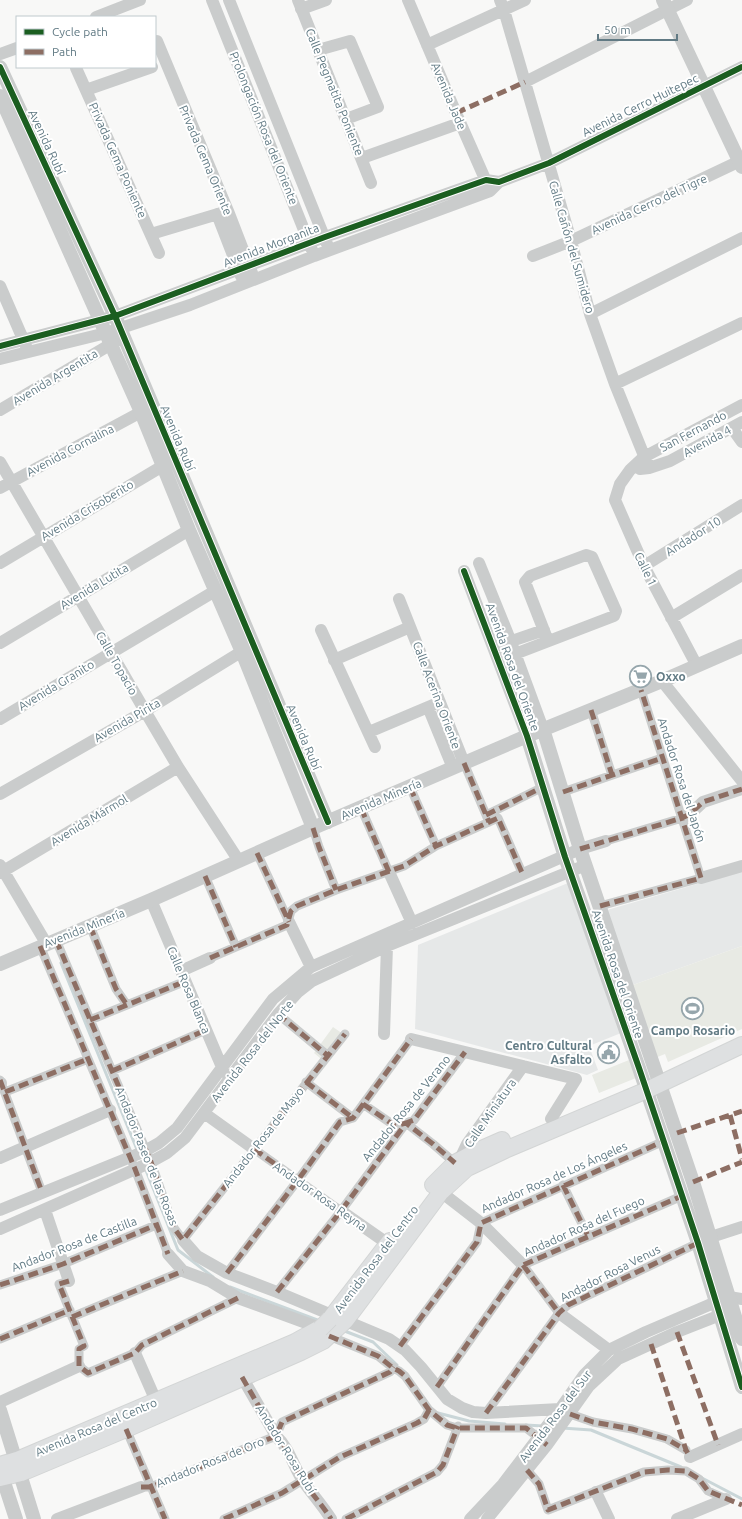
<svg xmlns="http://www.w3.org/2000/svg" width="742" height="1519" viewBox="0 0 742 1519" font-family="Ubuntu,sans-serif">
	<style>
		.built { fill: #e6e8e8 }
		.green { fill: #e8eae4 }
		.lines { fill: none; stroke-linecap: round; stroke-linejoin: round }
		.stream { stroke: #cad6d8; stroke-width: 3 }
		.secondary-casing { stroke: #d3d5d5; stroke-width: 18 }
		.pedestrian { stroke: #cacccc; stroke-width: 9 }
		.minor { stroke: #cacccc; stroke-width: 12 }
		.tertiary { stroke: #cacccc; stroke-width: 14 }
		.secondary { stroke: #dee0e1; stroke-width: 16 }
		.secondary-bridge-casing { stroke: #d3d5d5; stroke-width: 18; stroke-linecap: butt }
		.secondary-bridge { stroke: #dee0e1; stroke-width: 16 }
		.quiet { stroke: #8d6e63; stroke-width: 5; stroke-dasharray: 10 5; stroke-linecap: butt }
		.cycleway-casing { stroke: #fff; stroke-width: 8 }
		.cycleway { stroke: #1b5e20; stroke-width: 6 }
		.labels { text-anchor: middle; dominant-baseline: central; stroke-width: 4; stroke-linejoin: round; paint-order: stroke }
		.street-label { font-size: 12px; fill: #617a84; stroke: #fff }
		.poi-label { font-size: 12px; font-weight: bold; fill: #617a84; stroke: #fff; text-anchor: start }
	</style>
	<rect width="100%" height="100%" fill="#f8f8f7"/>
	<path class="built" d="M742 871V946L630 986 607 910Z
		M568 883 621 1033 589 1046 598 1070 587 1075 415 1029 418 945Z"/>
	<path class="green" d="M742 946V1029L668 1062 665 1054 655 1058 630 986Z
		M333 1027 346 1036 326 1063 314 1053Z
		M629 1060 636 1078 599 1093 592 1075Z"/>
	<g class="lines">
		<path class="stream" d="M61 963 138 1152
			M145 1168 178 1250 213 1277
			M230 1287 320 1321
			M342 1330 373 1342 397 1365
			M438 1413 469 1421 505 1424
			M526 1425 543 1426
			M562 1428 591 1430 681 1467
			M702 1478 742 1499"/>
		<defs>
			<path id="secondary" d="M433 1185 455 1163 477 1151 502 1140
				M330 1319 390 1241
				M0 1465 17 1460 295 1342 320 1328V1329
				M0 1478 21 1473 126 1429 301 1352 323 1341 346 1320 441 1192 467 1168 505 1150 647 1090 742 1045"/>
		</defs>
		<use href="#secondary" class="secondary-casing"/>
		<path class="pedestrian" d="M591 710 612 775
			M464 763 489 822
			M410 787 436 846
			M563 792 662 758
			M361 808 389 872
			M486 815 543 787
			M313 828 319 847 336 890
			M606 841 682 818
			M257 853 289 922
			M205 876 236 947
			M600 906 701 878 641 690
			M90 926 116 989 127 1005
			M56 940 151 1162 174 1228 183 1240 345 1034
			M40 946 135 1169 168 1254
			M210 958 287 925 291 911 297 906 336 890 404 866 436 846 498 818 523 875
			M278 1014 327 1055
			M90 1020 186 981
			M112 1071 206 1030
			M0 1080 42 1192
			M306 1082 353 1118
			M5 1092 88 1059
			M363 1104 395 1126 406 1123 433 1144 455 1163
			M254 1149 341 1211
			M563 1185 588 1236
			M523 1265 559 1313
			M227 1273 298 1180 340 1122 353 1118 411 1039
			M69 1281 59 1284 84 1346 79 1349V1366L88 1373 135 1353 142 1345 238 1298
			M0 1285 63 1264 156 1225
			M277 1292 341 1211 406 1123 414 1120 465 1052
			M72 1317 183 1271
			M329 1336 378 1356 393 1368 399 1371 405 1376 429 1410 447 1425 457 1428H526L543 1441
			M0 1339 70 1310
			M400 1346 477 1242 481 1223 664 1141
			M437 1387 523 1265 682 1196
			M486 1413 559 1313 568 1305 698 1243
			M570 1414 593 1422 632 1429 667 1439 686 1450
			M126 1429 165 1519
			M527 1470 539 1484 548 1510 644 1472 668 1470 686 1471 699 1479 708 1491 726 1499
			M141 1487H151L276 1436 282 1422 390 1372 394 1367
			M224 1519 282 1493 340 1457 417 1423 424 1419 429 1410
			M346 1519 437 1472 443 1465 458 1426"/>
		<path class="minor" d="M212 0 312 250
			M229 0 327 244
			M298 0 371 183
			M408 0 456 113 489 188
			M500 0 504 10 571 241 590 314 615 384 649 468
			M301 9 326 0
			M96 17 140 0
			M157 41 228 211 252 273
			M427 45 525 0
			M318 50 350 41 378 107 346 119
			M0 54 17 48
			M76 68 159 253
			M525 82 687 0
			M86 90 152 67
			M362 158 460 123
			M217 214 241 276
			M151 234 228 211
			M533 256 571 241 742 160
			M0 286 26 346
			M590 314 742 238
			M0 346 115 316 325 237 486 180 499 182 549 163 742 67
			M0 359 106 333 190 305 314 256 490 191 499 182
			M615 384 742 323
			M0 410 123 337
			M732 428 742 442
			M0 462 145 711 178 767 239 861
			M640 469 649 468 670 461 742 422
			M0 488 141 412
			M0 563 171 461
			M479 563 511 642 543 729
			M644 566 742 505
			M464 571 527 736
			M399 599 464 763
			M671 618 742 575
			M321 630 375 747
			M0 643 189 530
			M494 647 544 630
			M334 660 410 627
			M499 660 614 616 616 611 592 557 586 555 530 576 525 582 548 641
			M697 666 644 566 615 500 620 484 630 470 644 457 742 405
			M662 681 742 781
			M428 707 453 768
			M0 719 215 591
			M369 732 440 702
			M0 794 145 711 249 647
			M682 818 690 814 703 802 742 789
			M0 865 46 943
			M389 872 412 923
			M0 873 178 767
			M701 878 742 866
			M151 900 224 1072
			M289 922 311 967
			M181 971 210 958
			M384 1034 387 946
			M411 1039 576 1079 551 1119
			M0 1084 1 1083
			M204 1113 254 1149
			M0 1158 110 1110
			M459 1161 467 1144 523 1066
			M441 1192 481 1223 523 1265
			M0 1210 143 1152 159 1143 177 1128 273 999 311 967 580 849 606 841
			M45 1210 69 1281
			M341 1211 394 1248
			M0 1229 147 1164 167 1153 185 1138 278 1014 298 992 312 981 387 946 586 865
			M711 1237 742 1227
			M183 1240 197 1256 227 1273 277 1292 389 1339 405 1350 421 1367 447 1399 462 1408 473 1412 486 1413 560 1409
			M168 1254 183 1271 210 1281 238 1298 320 1328 324 1331
			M559 1313 609 1350
			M135 1353 156 1401
			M242 1377 276 1436C290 1449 293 1466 303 1481 312 1494 323 1506 331 1519
			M0 1402 79 1366
			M690 1457 742 1434
			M596 1492 609 1519
			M57 1519 141 1487
			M470 1519 503 1484 560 1409 584 1375 609 1350 646 1332 716 1302 729 1297 742 1299
			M487 1519 547 1445 589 1386 618 1359 677 1332 728 1312
			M677 1519 726 1499"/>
		<path class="tertiary" d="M663 0 742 167
			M0 67 115 316 328 822
			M0 96 141 412 189 530 242 652 313 828
			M543 729 580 849 693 1182 742 1339
			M527 736 565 857 639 1068 698 1243 742 1387
			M0 964 151 900 313 828 527 736 662 681 742 646
			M0 1410 34 1519
			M0 1470 16 1519"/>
		<use href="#secondary" class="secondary"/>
		<defs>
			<path id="secondary-bridge" d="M320 1329 330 1319"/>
		</defs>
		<use href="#secondary-bridge" class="secondary-bridge-casing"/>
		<use href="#secondary-bridge" class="secondary-bridge"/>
		<path class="quiet" d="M456 113 525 82
			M591 710 612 775
			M464 763 489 822
			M410 787 436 846
			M563 792 662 758
			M361 808 389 872
			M486 815 543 787
			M313 828 319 847 336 890
			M580 849 682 818 690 814 703 802 742 789
			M257 853 289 922
			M205 876 236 947
			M600 906 701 878 641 690
			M90 926 116 989 127 1005
			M56 940 151 1162 174 1228 183 1240 345 1034
			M40 946 135 1169 168 1254
			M210 958 287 925 291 911 297 906 336 890 404 866 436 846 498 818 523 875
			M278 1014 327 1055
			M90 1020 186 981
			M112 1071 206 1030
			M0 1080 42 1192
			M306 1082 353 1118
			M5 1092 88 1059
			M363 1104 395 1126 406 1123 433 1144 455 1163
			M730 1115 742 1159
			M677 1133 742 1111
			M254 1149 341 1211
			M693 1182 742 1162
			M563 1185 588 1236
			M523 1265 559 1313
			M227 1273 298 1180 340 1122 353 1118 411 1039
			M69 1281 59 1284 84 1346 79 1349V1366L88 1373 135 1353 142 1345 238 1298
			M0 1285 63 1264 156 1225
			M277 1292 341 1211 406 1123 414 1120 465 1052
			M72 1317 183 1271
			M677 1332 718 1445
			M329 1336 378 1356 393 1368 399 1371 405 1376 429 1410 447 1425 457 1428H526L547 1445
			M0 1339 70 1310
			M651 1344 686 1450 690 1457
			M400 1346 477 1242 481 1223 664 1141
			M242 1377 276 1436C290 1449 293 1466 303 1481 312 1494 323 1506 331 1519
			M437 1387 523 1265 682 1196
			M486 1413 559 1313 568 1305 698 1243
			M570 1414 593 1422 632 1429 667 1439 686 1450
			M126 1429 165 1519
			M527 1470 539 1484 548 1510 644 1472 668 1470 686 1471 699 1479 708 1491 742 1505
			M141 1487H151L276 1436 282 1422 390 1372 394 1367
			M224 1519 282 1493 340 1457 417 1423 424 1419 429 1410
			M346 1519 437 1472 443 1465 458 1426"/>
		<defs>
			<path id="cycleway" d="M0 67 115 316 328 822
				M0 346 115 316 325 237 486 180 499 182 549 163 742 67
				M464 571 527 736 565 857 639 1068 698 1243 742 1387"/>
		</defs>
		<use href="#cycleway" class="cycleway-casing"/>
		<use href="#cycleway" class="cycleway"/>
	</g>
	<defs>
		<symbol id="supermarket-ring" viewBox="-11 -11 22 22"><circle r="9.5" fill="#fff" stroke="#96a6ac" stroke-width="1.5"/><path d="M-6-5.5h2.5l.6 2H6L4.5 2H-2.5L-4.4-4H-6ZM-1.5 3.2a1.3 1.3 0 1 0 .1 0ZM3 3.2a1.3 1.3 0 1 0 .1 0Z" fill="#96a6ac"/></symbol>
		<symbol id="stadium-ring" viewBox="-11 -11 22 22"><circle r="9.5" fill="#fff" stroke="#96a6ac" stroke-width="1.5"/><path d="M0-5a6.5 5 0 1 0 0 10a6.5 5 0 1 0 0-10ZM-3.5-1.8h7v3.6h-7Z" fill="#96a6ac"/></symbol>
		<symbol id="civic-ring" viewBox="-11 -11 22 22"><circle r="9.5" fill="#fff" stroke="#96a6ac" stroke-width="1.5"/><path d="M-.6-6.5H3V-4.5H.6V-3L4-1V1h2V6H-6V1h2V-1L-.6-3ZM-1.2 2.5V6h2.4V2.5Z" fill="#96a6ac"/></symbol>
	</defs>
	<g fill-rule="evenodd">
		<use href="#supermarket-ring" x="628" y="664" width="25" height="25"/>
		<use href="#stadium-ring" x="680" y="996" width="25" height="25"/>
		<use href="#civic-ring" x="596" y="1040" width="25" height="25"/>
	</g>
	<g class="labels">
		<g class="street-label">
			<text transform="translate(335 92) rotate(68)">Calle Pegmatita Poniente</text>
			<text transform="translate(449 96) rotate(67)">Avenida Jade</text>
			<text transform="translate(640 105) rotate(-26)">Avenida Cerro Huitepec</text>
			<text transform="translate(264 128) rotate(68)">Prolongación Rosa del Oriente</text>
			<text transform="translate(47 142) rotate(65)">Avenida Rubí</text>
			<text transform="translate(118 160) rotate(66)">Privada Gema Poniente</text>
			<text transform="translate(206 160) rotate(67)">Privada Gema Oriente</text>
			<text transform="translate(649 204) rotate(-25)">Avenida Cerro del Tigre</text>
			<text transform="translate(271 245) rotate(-21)">Avenida Morganita</text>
			<text transform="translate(572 247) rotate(74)">Calle Cañón del Sumidero</text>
			<text transform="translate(55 377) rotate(-31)">Avenida Argentita</text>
			<text transform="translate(693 431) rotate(-28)">San Fernando</text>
			<text transform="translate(178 438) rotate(67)">Avenida Rubí</text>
			<text transform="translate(707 441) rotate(-28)">Avenida 4</text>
			<text transform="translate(70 450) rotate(-28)">Avenida Cornalina</text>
			<text transform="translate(87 510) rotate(-31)">Avenida Crisoberito</text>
			<text transform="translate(693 536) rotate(-32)">Andador 10</text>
			<text transform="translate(646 569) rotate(64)">Calle 1</text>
			<text transform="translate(94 586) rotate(-31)">Avenida Lutita</text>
			<text transform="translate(117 663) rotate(60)">Calle Topacio</text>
			<text transform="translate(513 667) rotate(70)">Avenida Rosa del Oriente</text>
			<text transform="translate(56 685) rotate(-31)">Avenida Granito</text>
			<text transform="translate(437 695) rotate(69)">Calle Acerina Oriente</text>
			<text transform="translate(127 720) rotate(-30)">Avenida Pirita</text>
			<text transform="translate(304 737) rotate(67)">Avenida Rubí</text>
			<text transform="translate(682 780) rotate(72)">Andador Rosa del Japón</text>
			<text transform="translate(381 799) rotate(-23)">Avenida Minería</text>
			<text transform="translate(89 820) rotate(-31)">Avenida Mármol</text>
			<text transform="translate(84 928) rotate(-22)">Avenida Minería</text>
			<text transform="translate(618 974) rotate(71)">Avenida Rosa del Oriente</text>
			<text transform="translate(189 990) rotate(67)">Calle Rosa Blanca</text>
			<text transform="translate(252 1051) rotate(-52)">Avenida Rosa del Norte</text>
			<text transform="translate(406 1108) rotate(-51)">Andador Rosa de Verano</text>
			<text transform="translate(490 1113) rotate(-55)">Calle Miniatura</text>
			<text transform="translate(263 1137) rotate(-52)">Andador Rosa de Mayo</text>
			<text transform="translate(147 1156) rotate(68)">Andador Paseo de las Rosas</text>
			<text transform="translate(554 1177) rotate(-24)">Andador Rosa de Los Ángeles</text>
			<text transform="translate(320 1196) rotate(35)">Andador Rosa Reyna</text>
			<text transform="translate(584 1226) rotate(-24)">Andador Rosa del Fuego</text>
			<text transform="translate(74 1244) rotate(-21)">Andador Rosa de Castilla</text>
			<text transform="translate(376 1259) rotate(-53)">Avenida Rosa del Centro</text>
			<text transform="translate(610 1273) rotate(-27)">Andador Rosa Venus</text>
			<text transform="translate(555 1416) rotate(-53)">Avenida Rosa del Sur</text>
			<text transform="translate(96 1427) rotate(-23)">Avenida Rosa del Centro</text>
			<text transform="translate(286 1449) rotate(58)">Andador Rosa Rubí</text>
			<text transform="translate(210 1462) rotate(-22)">Andador Rosa de Oro</text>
		</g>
		<g class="poi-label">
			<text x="656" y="676">Oxxo</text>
			<text x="693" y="1030" text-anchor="middle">Campo Rosario</text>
			<text x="592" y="1045" text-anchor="end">Centro Cultural<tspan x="592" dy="14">Asfalto</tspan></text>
		</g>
	</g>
	<rect x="16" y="16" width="140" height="52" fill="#ffffff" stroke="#c0cace"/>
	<rect x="24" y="29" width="20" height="6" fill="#1b5e20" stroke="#c0cace"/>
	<text x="52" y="36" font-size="12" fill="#617a84">Cycle path</text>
	<rect x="24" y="49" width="20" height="6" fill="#8d6e63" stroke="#c0cace"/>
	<text x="52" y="56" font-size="12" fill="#617a84">Path</text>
	<path d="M598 34v6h79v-6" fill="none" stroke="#617a84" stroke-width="2"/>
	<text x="604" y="34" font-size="12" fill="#617a84" stroke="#ffffff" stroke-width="3" paint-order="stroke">50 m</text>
</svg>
